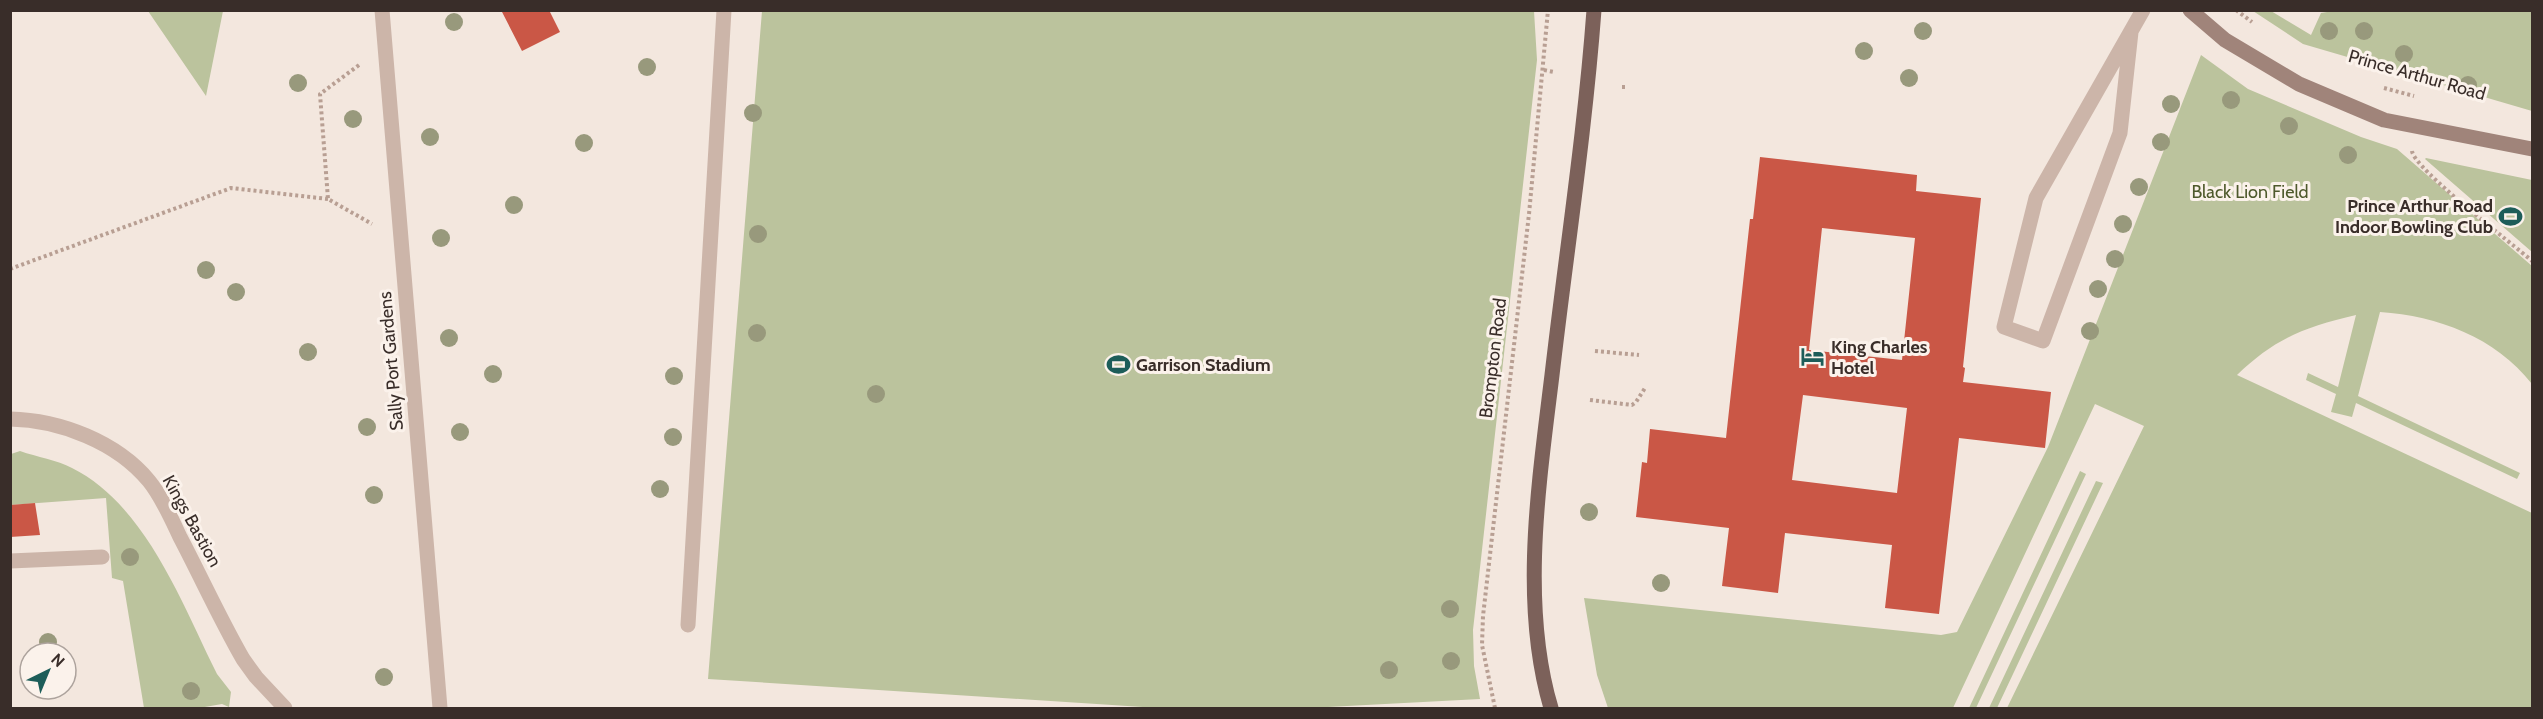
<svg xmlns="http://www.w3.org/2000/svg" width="2543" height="719" viewBox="0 0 2543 719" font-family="Cabin,sans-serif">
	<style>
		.green { fill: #bbc39d }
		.building { fill: #ca5746; fill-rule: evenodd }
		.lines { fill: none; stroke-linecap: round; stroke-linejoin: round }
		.path { stroke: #b89f93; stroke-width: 4; stroke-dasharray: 3 3; stroke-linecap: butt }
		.lane { stroke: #ccb5a9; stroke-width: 15 }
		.street { stroke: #ccb5a9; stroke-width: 15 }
		.secondary { stroke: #a0847a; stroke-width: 15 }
		.primary { stroke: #7c615a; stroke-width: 15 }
		.tree { fill: #98997c }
		.labels { text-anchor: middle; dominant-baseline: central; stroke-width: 6; stroke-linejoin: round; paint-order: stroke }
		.street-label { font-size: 18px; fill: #392d29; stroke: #fbf2eb }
		.park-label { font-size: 18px; fill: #4e592c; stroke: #fbf2eb }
		.poi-label { font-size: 18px; font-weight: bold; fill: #392d29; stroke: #fbf2eb; text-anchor: start }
	</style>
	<rect width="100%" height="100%" fill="#f3e7de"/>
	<path class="green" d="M148 11H223L206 96Z
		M762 11H1534L1537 60 1473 630 1474 666 1480 699 1309 708H1158L708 679Z
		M2253 11H2271L2311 35 2321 13 2333 11H2532V111L2303 44Z
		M2201 55 2248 89 2361 137 2397 149 2532 266V384C2495 337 2438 316 2380 312L2358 396 2520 473 2517 479 2356 403 2352 417 2331 412 2336 394 2306 380 2308 373 2338 387 2356 315C2305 327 2275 338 2237 375L2532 513V708H2007L2144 426 2095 404 1953 708H1608L1597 675 1584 598 1941 635 1957 632 2048 447Z
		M2426 158 2532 180V252L2425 159Z
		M20 451C37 457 57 460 72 468 146 505 182 604 217 674L231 692 229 707 222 704 199 708H144L123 581 112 578 106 498 11 505V454Z
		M2080 471 2086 474 1976 708H1969Z
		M2096 481 2103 483 1997 708H1989Z"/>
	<path class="building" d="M501 10H549L560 32 522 51Z
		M1760 157 1917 175 1916 191 1981 198 1963 367 1965 368 1963 382 2051 392 2045 448 1959 438 1939 614 1885 608 1892 545 1785 533 1778 593 1722 586 1729 528 1636 517 1642 462 1647 463 1650 429 1726 438 1750 219H1753ZM1822 228 1915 238 1902 360 1809 350ZM1803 395 1907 408 1897 493 1792 480Z
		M35 503 40 535 10 537V505Z"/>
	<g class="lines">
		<path class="path" d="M2236 10 2252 22
			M359 65 320 94 328 199 372 224
			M1544 70 1554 72
			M1622 87H1625
			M2384 88 2414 96
			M2412 151C2414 169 2513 244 2532 261
			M10 269 231 188 328 199
			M1595 351 1639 355
			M1590 400 1632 405 1636 402 1645 388
			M1495 708 1482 645 1483 616 1529 214 1548 10"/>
		<path class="lane" d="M2131 32 2120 133 2043 341 2004 327 2036 198 2143 10
			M688 625 724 10"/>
		<path class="street" d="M382 10 440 708
			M10 419C60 420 117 442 149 481 162 497 171 518 180 537 201 577 220 619 243 659L256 677 285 708
			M10 561 102 557"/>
		<path class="secondary" d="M2190 10 2225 40 2299 84 2384 120 2532 149"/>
		<path class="primary" d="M1551 708C1520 604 1539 482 1552 375 1566 254 1585 132 1594 10"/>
	</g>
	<g class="tree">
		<circle cx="454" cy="22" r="9"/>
		<circle cx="1923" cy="31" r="9"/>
		<circle cx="2329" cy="31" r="9"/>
		<circle cx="2364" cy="31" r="9"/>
		<circle cx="1864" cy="51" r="9"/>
		<circle cx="2404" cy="54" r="9"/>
		<circle cx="647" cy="67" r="9"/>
		<circle cx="1909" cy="78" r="9"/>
		<circle cx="298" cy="83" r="9"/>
		<circle cx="2468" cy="85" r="9"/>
		<circle cx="2231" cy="100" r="9"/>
		<circle cx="2171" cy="104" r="9"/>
		<circle cx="753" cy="113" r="9"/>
		<circle cx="353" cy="119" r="9"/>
		<circle cx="2289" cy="126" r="9"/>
		<circle cx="430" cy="137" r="9"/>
		<circle cx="2161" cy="142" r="9"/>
		<circle cx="584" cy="143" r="9"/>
		<circle cx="2348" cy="155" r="9"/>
		<circle cx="2139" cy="187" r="9"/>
		<circle cx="514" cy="205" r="9"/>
		<circle cx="2123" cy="224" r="9"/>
		<circle cx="758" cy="234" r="9"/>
		<circle cx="441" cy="238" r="9"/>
		<circle cx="2115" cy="259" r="9"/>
		<circle cx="206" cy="270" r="9"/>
		<circle cx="2098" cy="289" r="9"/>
		<circle cx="236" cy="292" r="9"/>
		<circle cx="2090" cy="331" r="9"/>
		<circle cx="757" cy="333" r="9"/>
		<circle cx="449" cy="338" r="9"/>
		<circle cx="308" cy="352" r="9"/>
		<circle cx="493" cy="374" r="9"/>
		<circle cx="674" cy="376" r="9"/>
		<circle cx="876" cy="394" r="9"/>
		<circle cx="367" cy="427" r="9"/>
		<circle cx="460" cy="432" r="9"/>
		<circle cx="673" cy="437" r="9"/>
		<circle cx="660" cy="489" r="9"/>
		<circle cx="374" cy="495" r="9"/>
		<circle cx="1589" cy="512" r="9"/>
		<circle cx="130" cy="557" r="9"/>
		<circle cx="1661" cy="583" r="9"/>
		<circle cx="1450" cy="609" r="9"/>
		<circle cx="48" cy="642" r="9"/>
		<circle cx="1451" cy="661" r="9"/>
		<circle cx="1389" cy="670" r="9"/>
		<circle cx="384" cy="677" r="9"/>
		<circle cx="191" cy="691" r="9"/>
	</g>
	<defs>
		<symbol id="stadium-bare" viewBox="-9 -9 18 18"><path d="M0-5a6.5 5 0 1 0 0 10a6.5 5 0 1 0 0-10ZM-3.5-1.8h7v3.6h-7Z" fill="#1d5d59" stroke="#fbf2eb" stroke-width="2.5" paint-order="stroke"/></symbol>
		<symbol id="hotel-bare" viewBox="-9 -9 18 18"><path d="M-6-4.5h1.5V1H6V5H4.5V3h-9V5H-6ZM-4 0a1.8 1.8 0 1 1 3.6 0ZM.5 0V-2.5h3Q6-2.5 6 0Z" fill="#1d5d59" stroke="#fbf2eb" stroke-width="2.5" paint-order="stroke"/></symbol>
	</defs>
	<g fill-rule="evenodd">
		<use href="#stadium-bare" x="2494" y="200" width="33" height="33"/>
		<use href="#hotel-bare" x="1796" y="340" width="33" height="33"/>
		<use href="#stadium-bare" x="1102" y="348" width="33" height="33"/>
	</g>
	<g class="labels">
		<g class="street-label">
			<text transform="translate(2417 75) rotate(16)">Prince Arthur Road</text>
			<text transform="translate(1493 358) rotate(-83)">Brompton Road</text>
			<text transform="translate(391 361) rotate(-95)">Sally Port Gardens</text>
			<text transform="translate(192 521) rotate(61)">Kings Bastion</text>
		</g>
		<g class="park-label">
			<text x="2250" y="192">Black Lion Field</text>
		</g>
		<g class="poi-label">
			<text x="2493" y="206" text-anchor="end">Prince Arthur Road<tspan x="2493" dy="21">Indoor Bowling Club</tspan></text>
			<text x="1831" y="347">King Charles<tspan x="1831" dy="21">Hotel</tspan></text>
			<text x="1136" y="365">Garrison Stadium</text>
		</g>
	</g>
	<rect width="2543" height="719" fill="none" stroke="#392d29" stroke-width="24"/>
	<g transform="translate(48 671) rotate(43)"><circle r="28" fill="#fbf2eb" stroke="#ada39d" stroke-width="1.5"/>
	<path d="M0-4.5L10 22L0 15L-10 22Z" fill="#1d5d59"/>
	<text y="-9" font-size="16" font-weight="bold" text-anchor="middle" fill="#392d29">N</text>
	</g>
</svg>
